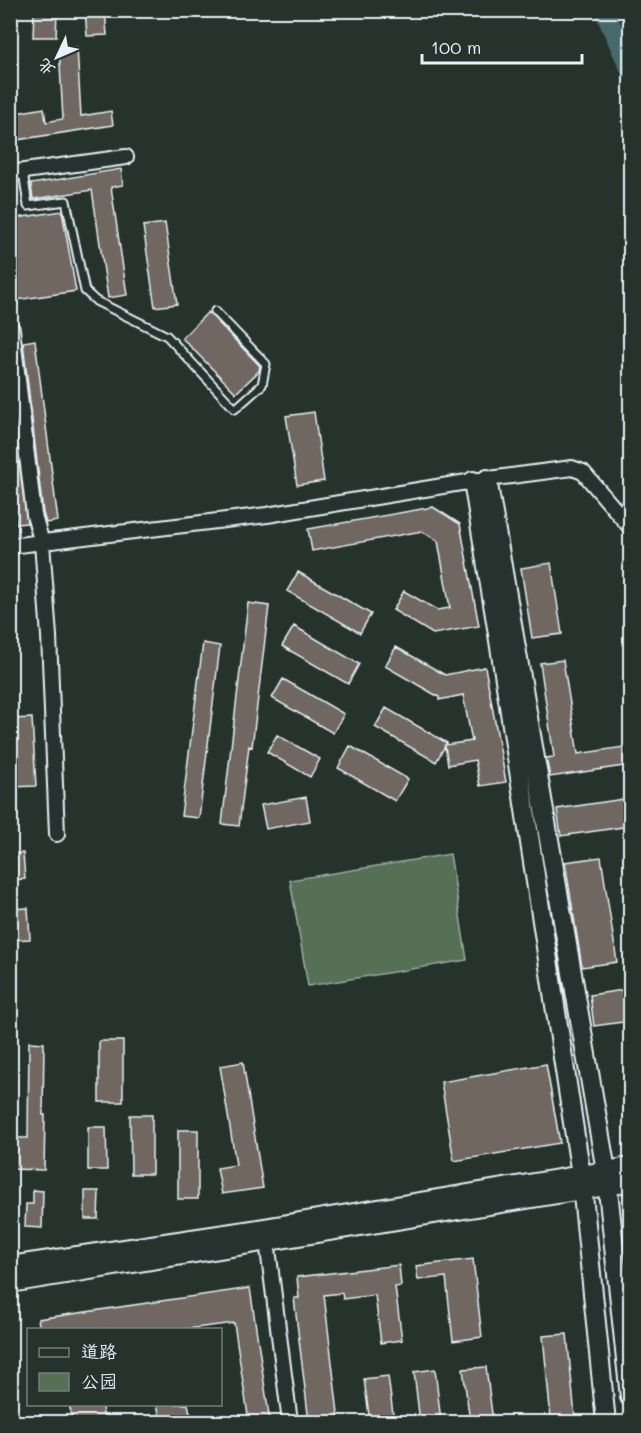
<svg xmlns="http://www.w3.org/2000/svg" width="641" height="1433" viewBox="0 0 641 1433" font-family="Mali,'LXGW WenKai TC',sans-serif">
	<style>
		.green { fill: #567056; stroke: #9fb0a7; stroke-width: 1.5 }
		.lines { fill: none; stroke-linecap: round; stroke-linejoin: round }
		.river { stroke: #46696d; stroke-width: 20 }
		.building { fill: #706860; stroke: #e8f1f8; stroke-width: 1.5 }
		.service-casing { stroke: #e8f1f8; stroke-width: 11 }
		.minor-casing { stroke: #e8f1f8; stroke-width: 18 }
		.secondary-casing { stroke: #e8f1f8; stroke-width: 22 }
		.service { stroke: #26332d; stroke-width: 7 }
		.minor { stroke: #26332d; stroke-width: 14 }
		.secondary { stroke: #26332d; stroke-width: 18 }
	</style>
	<rect width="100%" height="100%" fill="#26332d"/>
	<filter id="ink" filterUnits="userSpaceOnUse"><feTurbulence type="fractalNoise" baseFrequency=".0167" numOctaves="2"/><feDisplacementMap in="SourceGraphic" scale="12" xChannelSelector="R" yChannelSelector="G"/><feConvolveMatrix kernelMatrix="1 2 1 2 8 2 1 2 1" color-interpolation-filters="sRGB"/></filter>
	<g filter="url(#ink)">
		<path class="green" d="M450 854 467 960 308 986 290 880Z"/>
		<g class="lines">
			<path class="river" d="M604 10 630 68"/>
		</g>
		<path class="building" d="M34 10H57L56 37H33Z
			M85 10H105L107 35 87 36Z
			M77 47 81 116 111 111 113 125 10 141V114L44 108 46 122 63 119 59 48Z
			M121 169 123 185 111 187 127 295 108 298 92 190 34 199H33L31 184Z
			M62 211 76 291 10 301V219Z
			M165 223 177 304 155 307 143 226Z
			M208 312 260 366 259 371 236 393 182 338Z
			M35 340 58 521 46 523 43 513 23 342Z
			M10 393 27 523 16 524 10 485Z
			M314 412 324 481 297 485 286 416Z
			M433 507 460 524 479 626 433 634 393 610 404 591 437 610 450 608 438 541 422 531 312 551 308 529Z
			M551 563 562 634 532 638 521 568Z
			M298 572 371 614 360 633 287 591Z
			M248 603 269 606 252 747 249 746 239 826 222 824Z
			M294 626 359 664 348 684 282 646Z
			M203 643 220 646 199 818 181 816Z
			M396 647 445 675 485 667 506 782 480 786 475 760 448 765 445 746 436 762 375 727 386 708 447 743 445 745 472 741 463 695 439 700V697L385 666Z
			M563 660 578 754 630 746V765L550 777 546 758 554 757 540 663Z
			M283 679 344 714 333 733 272 698Z
			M32 718 36 786 10 787V719Z
			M277 735 320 759 310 777 267 752Z
			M350 746 408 779 395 801 338 768Z
			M306 797 310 821 266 829 261 805Z
			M630 798V826L561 836 557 809Z
			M23 853 25 879 10 880V854Z
			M601 857 617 962 582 967 565 862Z
			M28 908 30 939 10 940V909Z
			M630 989V1021L594 1026 590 995Z
			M99 1041H123V1102H99Z
			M29 1042 44 1043 43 1115H45L44 1170 10 1169V1138H28Z
			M243 1062 263 1188 222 1194 217 1168 236 1165 220 1066Z
			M546 1064 560 1143 454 1161 441 1082Z
			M130 1115H152V1174H131Z
			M88 1127H106L107 1170H88Z
			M178 1130H198V1199H178Z
			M33 1190 43 1191 42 1228 25 1227 26 1204H33Z
			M85 1191H99L98 1219H85Z
			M473 1259 482 1337 453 1341 446 1277 418 1280 416 1266Z
			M399 1265 401 1286 395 1287 402 1340 381 1343 375 1295 343 1299 342 1293 324 1295 339 1422H309L294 1298H299L297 1277Z
			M250 1288 270 1422H249L234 1323 187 1329H40L38 1319Z
			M567 1334 575 1417 551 1419 543 1336Z
			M486 1367 493 1422H470L463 1369Z
			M435 1369 441 1422H420L414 1372Z
			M388 1376 394 1422H370L364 1379Z
			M69 1404H101L105 1422H73Z
			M157 1404H188L192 1422H161Z"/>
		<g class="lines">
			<defs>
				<path id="service" d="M23 171 28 206 66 201 85 291 96 301 167 336 235 409 262 385 266 364 215 311"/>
				<path id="minor" d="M10 173 126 157
					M12 329 34 515 42 543 49 636 57 834
					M10 546 267 515 473 481 572 468 583 472 630 527
					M266 1233 290 1422"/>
				<path id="secondary" d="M487 479 606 1171 630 1397
					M473 481 498 634 581 1175 606 1422
					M10 1266 265 1228 630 1167
					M10 1283 630 1182"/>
			</defs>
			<use href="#service" class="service-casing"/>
			<use href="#minor" class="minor-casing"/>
			<use href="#secondary" class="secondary-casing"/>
			<use href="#service" class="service"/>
			<use href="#minor" class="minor"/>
			<use href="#secondary" class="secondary"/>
		</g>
	</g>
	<rect width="641" height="1433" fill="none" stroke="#26332d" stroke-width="36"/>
	<rect x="18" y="18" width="605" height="1397" fill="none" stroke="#e8f1f8" stroke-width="2" filter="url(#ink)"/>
	<rect x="27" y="1328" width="195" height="78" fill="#26332d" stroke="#747f7e" stroke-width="1.5"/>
	<rect x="39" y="1348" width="30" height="9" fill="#26332d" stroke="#747f7e" stroke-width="1.5"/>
	<text x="81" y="1358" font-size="18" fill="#e8f1f8">道路</text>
	<rect x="39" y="1373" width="30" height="18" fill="#567056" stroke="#747f7e" stroke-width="1.5"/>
	<text x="81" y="1388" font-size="18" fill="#e8f1f8">公园</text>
	<g transform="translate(57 57) rotate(226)" stroke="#26332d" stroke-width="4.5" paint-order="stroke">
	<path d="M0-4.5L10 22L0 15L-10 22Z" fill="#e8f1f8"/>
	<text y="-9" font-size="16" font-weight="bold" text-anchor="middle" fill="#e8f1f8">北</text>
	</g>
	<path d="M422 54v9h160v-9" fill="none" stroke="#e8f1f8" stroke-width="3"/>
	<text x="431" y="54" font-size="18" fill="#e8f1f8" stroke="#26332d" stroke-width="4.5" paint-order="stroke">100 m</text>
</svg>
